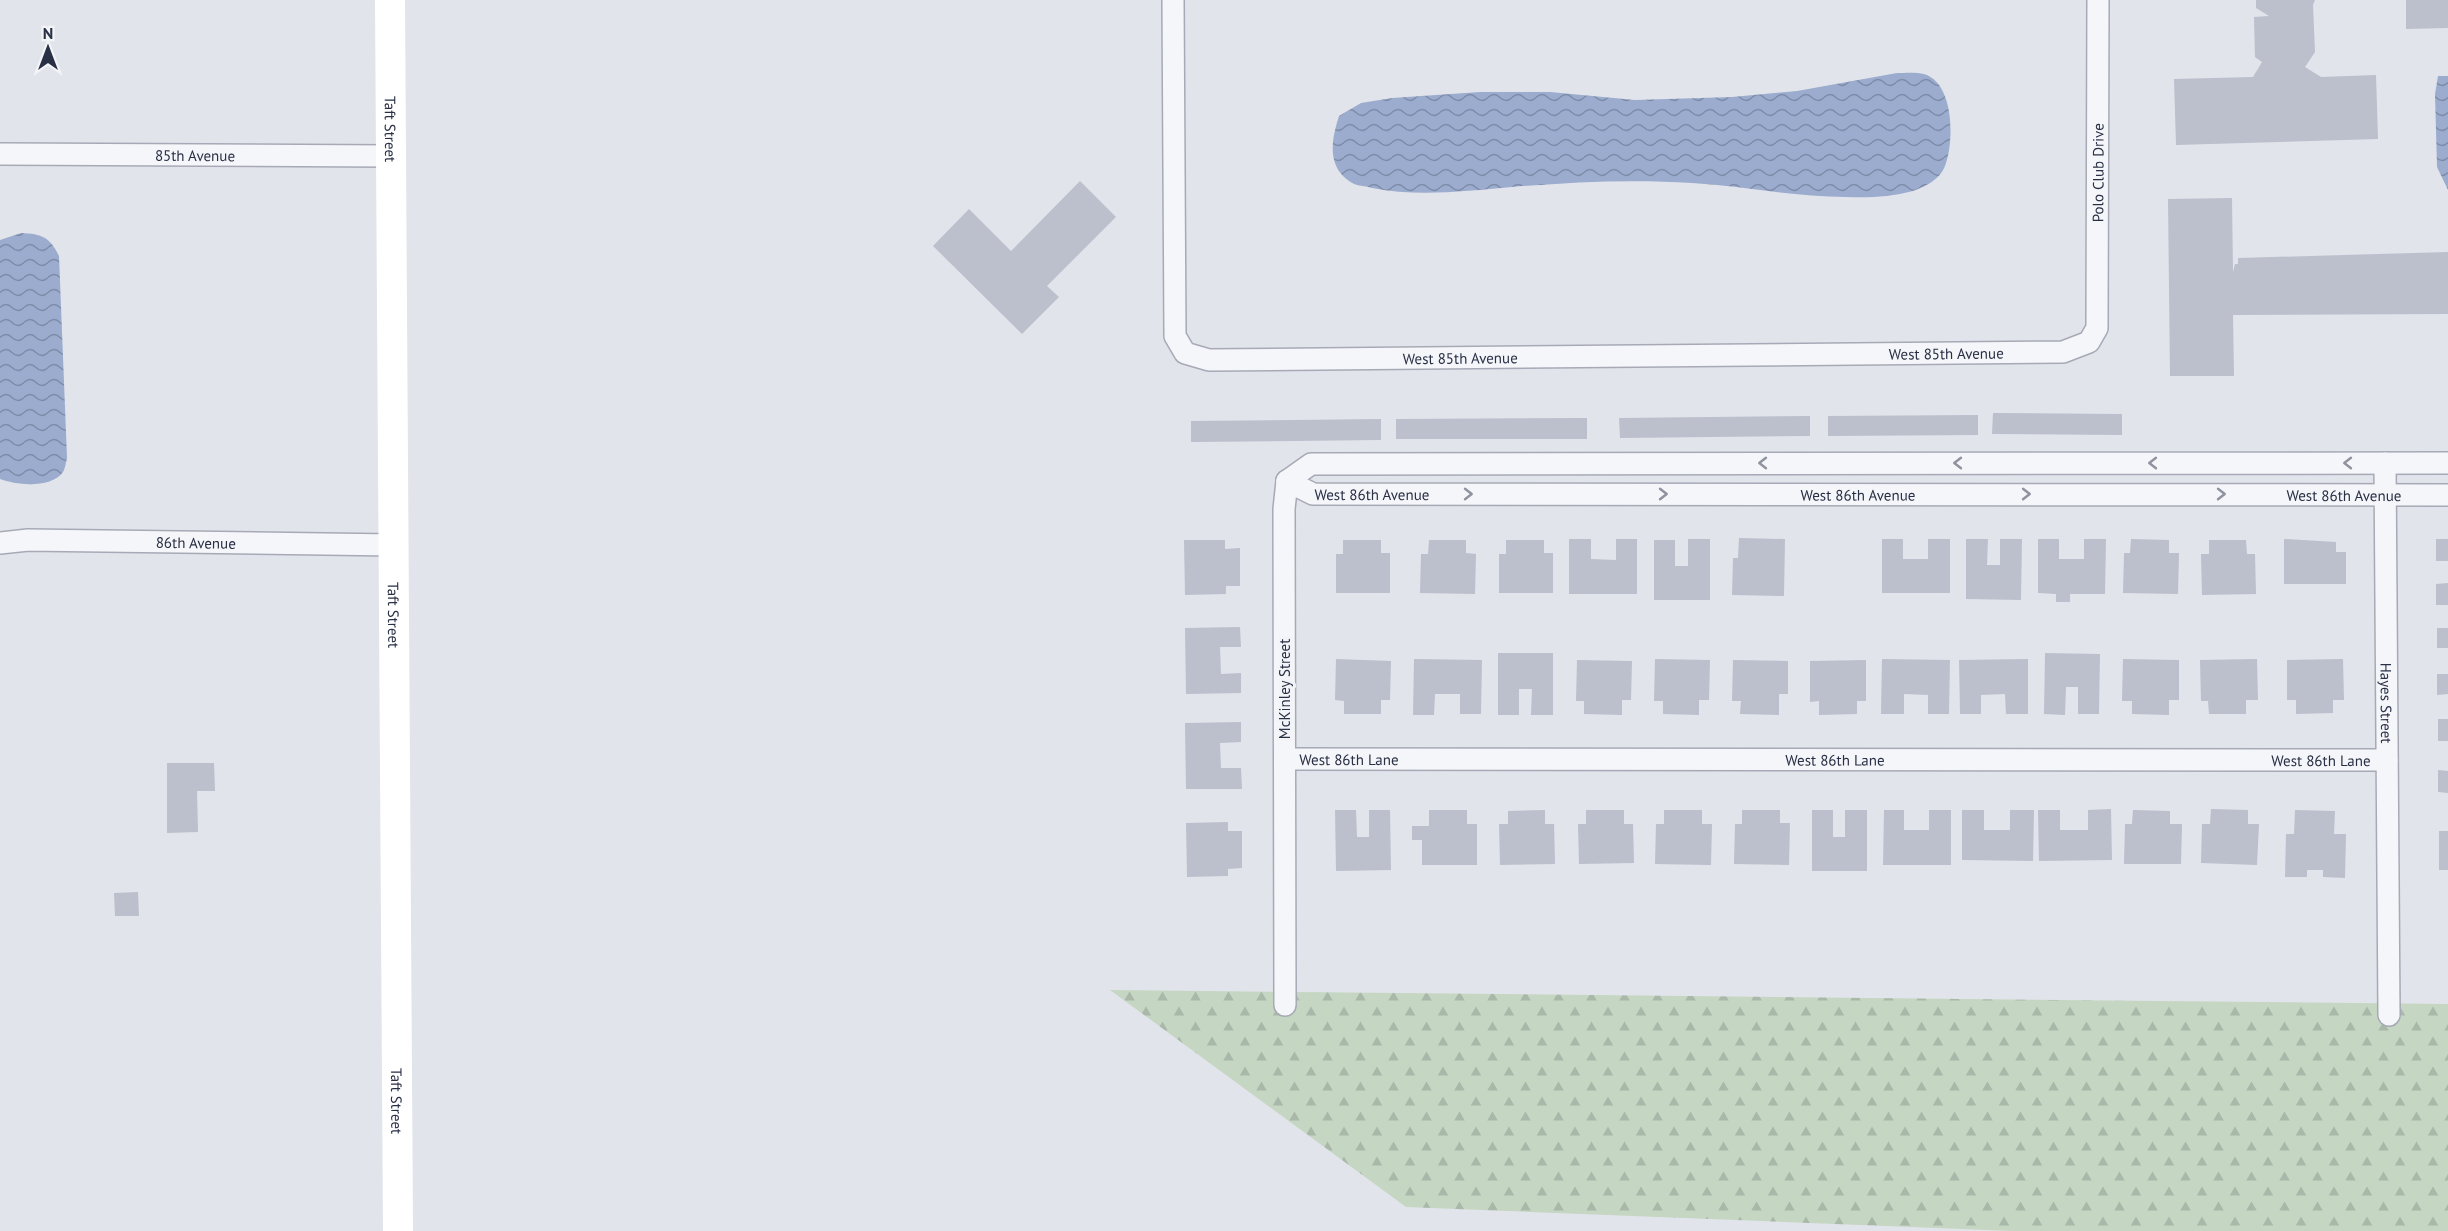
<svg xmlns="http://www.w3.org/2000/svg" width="2448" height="1231" viewBox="0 0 2448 1231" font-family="'PT Sans',sans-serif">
  <defs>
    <pattern id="forest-firs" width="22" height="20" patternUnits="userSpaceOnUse" patternTransform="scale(1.5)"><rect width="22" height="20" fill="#c5d6c2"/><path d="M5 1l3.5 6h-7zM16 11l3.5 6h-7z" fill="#a9b8a8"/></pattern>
    <pattern id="water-waves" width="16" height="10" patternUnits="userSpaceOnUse" patternTransform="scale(1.5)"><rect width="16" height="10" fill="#9bacce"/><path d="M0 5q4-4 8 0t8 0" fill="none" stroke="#7e8ca9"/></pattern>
  </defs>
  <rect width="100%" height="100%" fill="#e2e4eb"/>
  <path fill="url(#forest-firs)" d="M1110 990 2448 1004V1231H2012L1406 1207Z"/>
  <path fill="url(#water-waves)" d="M1897 73C1905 73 1916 72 1924 74 1954 83 1954 139 1946 163 1942 178 1927 186 1913 191 1891 197 1868 198 1846 197 1793 197 1744 186 1692 183 1632 179 1572 182 1512 187 1465 191 1418 197 1372 188 1366 186 1359 186 1354 184 1326 169 1331 141 1339 116L1361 103 1392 98 1480 92H1550L1635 100 1732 97 1797 91Z
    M2438 76H2448V190L2437 167 2435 94Z
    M21 233C42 234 50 237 59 256L67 458C66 462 65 469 63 472 51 489 16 485 0 479V240Z"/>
  <path fill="#bcbfcc" d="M2256 0H2315L2313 5 2315 52 2305 67 2321 77 2376 75 2378 139 2176 145 2174 79 2253 77 2262 62 2255 57 2254 17 2269 16 2256 8Z
    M2406 0H2448V28L2406 29Z
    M1080 181 1116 217 1047 286 1059 297 1022 334 933 246 969 209 1011 251Z
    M2232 198 2233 272 2235 264H2238V258L2448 252V314L2233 315 2234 376H2170L2168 199Z
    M1993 413 2122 414V435L1992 434Z
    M1978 415V435L1828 436V416Z
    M1810 416V436L1620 438 1619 418Z
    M1587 418V439H1396V419Z
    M1381 419V440L1191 442V421Z
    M1739 538 1785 539 1784 596 1732 595 1733 558H1738Z
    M1569 539H1591V559L1616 560V539H1637V594H1569Z
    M1688 539H1710V600H1654V540H1675V566H1688Z
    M1882 539H1903V559H1928V539H1950V593H1882Z
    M1966 539H1988L1987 565H2000V539H2022L2021 600 1966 599Z
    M2038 539H2059V559H2084V539H2106L2105 594H2070V602H2056V594L2038 593Z
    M2131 539 2169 540V553H2179L2178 594 2123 593 2124 553H2130Z
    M2284 539 2336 542V552H2346V584H2284Z
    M2436 539H2448V561H2436Z
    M1184 540H1225V549L1240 548V586H1226V594L1185 595Z
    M1343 540H1381V553H1390V593H1336V554H1343Z
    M1429 540H1466V553L1476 554 1475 594 1420 593 1421 554H1428Z
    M1506 540H1544V553H1553V593H1499V554H1506Z
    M2209 540H2246L2247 554H2255L2256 594 2202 595 2201 554H2209Z
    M2448 583V605H2436V584Z
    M1240 627 1241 647H1220L1221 674 1241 673V693L1186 694 1185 628Z
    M2437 628H2448V648H2437Z
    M1498 653H1553V715H1531L1532 689H1519V715H1498Z
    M2045 653 2100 654 2099 714H2078V687H2066L2065 715 2044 714Z
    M1336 659 1391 661 1390 700H1381V714H1344V701L1335 700Z
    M1414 659 1482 660 1481 714H1460V694H1435L1434 715H1413Z
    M1655 659 1710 660 1709 700H1699V715L1663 714V701H1654Z
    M1882 659 1950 660 1949 714H1928V695L1904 694V714H1881Z
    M2028 659V714H2006L2005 694 1981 695V714H1960L1959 660Z
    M2123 659 2179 660V700H2169V715L2132 714V701H2122Z
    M2257 659 2258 700H2246V714H2209L2208 701H2201L2200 660Z
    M2343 659 2344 700H2333V713L2296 714V700H2287V660Z
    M1577 660 1632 661 1631 700H1622V715L1584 714V701H1576Z
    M1733 660 1788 661V694H1779V715L1740 714 1741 701H1732Z
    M1866 660V701H1857V714L1819 715V701L1810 702V661Z
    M2437 674H2448V694L2437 695Z
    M2438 719H2448V741H2438Z
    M1241 722V742L1220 743 1221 768H1241L1242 789H1186L1185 723Z
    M167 763H214L215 791H197L198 832 167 833Z
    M2438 770 2448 771V793L2438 792Z
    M2111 809 2112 860 2039 861 2038 810H2060V830H2088V810Z
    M2211 809 2248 810V824H2259L2257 865 2201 863 2202 824H2210Z
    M1335 810H1356L1357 837H1369V810H1390L1391 870 1336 871Z
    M1429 810H1467V824H1477V865H1422V840H1412V826H1429Z
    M1545 810V824H1554L1555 864 1500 865 1499 824H1508V811Z
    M1586 810H1624V824H1633L1634 863 1579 864 1578 824H1586Z
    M1664 810H1702V824H1712L1711 865 1655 864 1656 824H1664Z
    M1742 810H1780V823H1790L1789 865 1734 864 1735 824H1742Z
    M1812 810H1833V837H1845V810H1867V871H1812Z
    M1884 810H1904V830H1929V810H1951V865H1883Z
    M1962 810H1984V830H2010V810H2034L2033 861 1962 860Z
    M2133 810 2170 811V824H2182L2181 864H2124L2125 824H2132Z
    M2295 810 2335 811 2334 834H2346L2345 878 2323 877V870H2307V877H2285L2286 834H2294Z
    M1228 822V831H1242V868L1228 869V876L1187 877 1186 823Z
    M2439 831H2448V870H2439Z
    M138 892 139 916H115L114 893Z"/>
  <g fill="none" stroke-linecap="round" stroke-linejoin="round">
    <g stroke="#a7aab6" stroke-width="24">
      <g id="minor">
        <path id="s1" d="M1173 0 1175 336 1185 353 1209 360 2063 352 2089 342 2097 328 2098 0"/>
        <path id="s2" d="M0 154 391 156"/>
        <path id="s3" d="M2385 463 2389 1015"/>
        <path d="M1287 481 1311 464 2448 463"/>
        <path id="s4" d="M1287 481 1313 494 2448 495"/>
        <path id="s5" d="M0 543 28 540 394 545"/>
        <path id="s6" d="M1285 759 2387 760"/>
        <path d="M1285 1005 1284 509 1287 481"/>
      </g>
    </g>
    <use href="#minor" stroke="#f5f6f9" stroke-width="21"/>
    <path stroke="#fff" stroke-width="30" id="s7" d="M390 0 398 1231"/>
  </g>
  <defs><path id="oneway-chevron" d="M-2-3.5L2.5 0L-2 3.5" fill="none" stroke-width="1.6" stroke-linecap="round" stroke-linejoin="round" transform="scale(1.5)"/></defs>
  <g stroke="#8f929f">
    <use href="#oneway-chevron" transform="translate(1763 463) rotate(180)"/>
    <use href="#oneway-chevron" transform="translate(1958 463) rotate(180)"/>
    <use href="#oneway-chevron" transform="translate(2153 463) rotate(180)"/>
    <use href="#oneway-chevron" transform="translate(2348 463) rotate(180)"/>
    <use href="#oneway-chevron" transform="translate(1468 494)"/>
    <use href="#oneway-chevron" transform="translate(1663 494)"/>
    <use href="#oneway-chevron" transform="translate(2026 494)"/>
    <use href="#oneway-chevron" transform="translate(2221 494)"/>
  </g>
  <g text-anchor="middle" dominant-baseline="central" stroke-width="6" stroke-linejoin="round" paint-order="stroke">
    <g font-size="15" fill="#292f45" stroke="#f2f4f8">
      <text stroke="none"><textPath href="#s7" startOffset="129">Taft Street</textPath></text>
      <text stroke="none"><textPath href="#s2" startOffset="195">85th Avenue</textPath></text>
      <text stroke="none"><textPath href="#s1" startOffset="1434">Polo Club Drive</textPath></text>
      <text stroke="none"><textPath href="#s1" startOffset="1118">West 85th Avenue</textPath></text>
      <text stroke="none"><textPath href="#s1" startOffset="632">West 85th Avenue</textPath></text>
      <text stroke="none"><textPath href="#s4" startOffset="88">West 86th Avenue</textPath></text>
      <text stroke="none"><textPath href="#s4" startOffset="574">West 86th Avenue</textPath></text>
      <text stroke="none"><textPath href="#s4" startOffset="1060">West 86th Avenue</textPath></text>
      <text stroke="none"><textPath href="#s5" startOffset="196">86th Avenue</textPath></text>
      <text stroke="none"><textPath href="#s7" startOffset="615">Taft Street</textPath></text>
      <text transform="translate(1284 689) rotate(-90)">McKinley Street</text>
      <text stroke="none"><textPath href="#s3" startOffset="240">Hayes Street</textPath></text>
      <text stroke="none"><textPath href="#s6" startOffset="64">West 86th Lane</textPath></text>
      <text stroke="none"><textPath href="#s6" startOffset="550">West 86th Lane</textPath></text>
      <text stroke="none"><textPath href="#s6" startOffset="1036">West 86th Lane</textPath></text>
      <text stroke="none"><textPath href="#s7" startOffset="1101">Taft Street</textPath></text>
    </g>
  </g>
  <g transform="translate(48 48)" stroke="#f2f4f8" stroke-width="4.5" paint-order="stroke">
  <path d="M0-4.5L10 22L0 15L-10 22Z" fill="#292f45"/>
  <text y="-9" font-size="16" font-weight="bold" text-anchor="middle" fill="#292f45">N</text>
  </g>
</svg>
